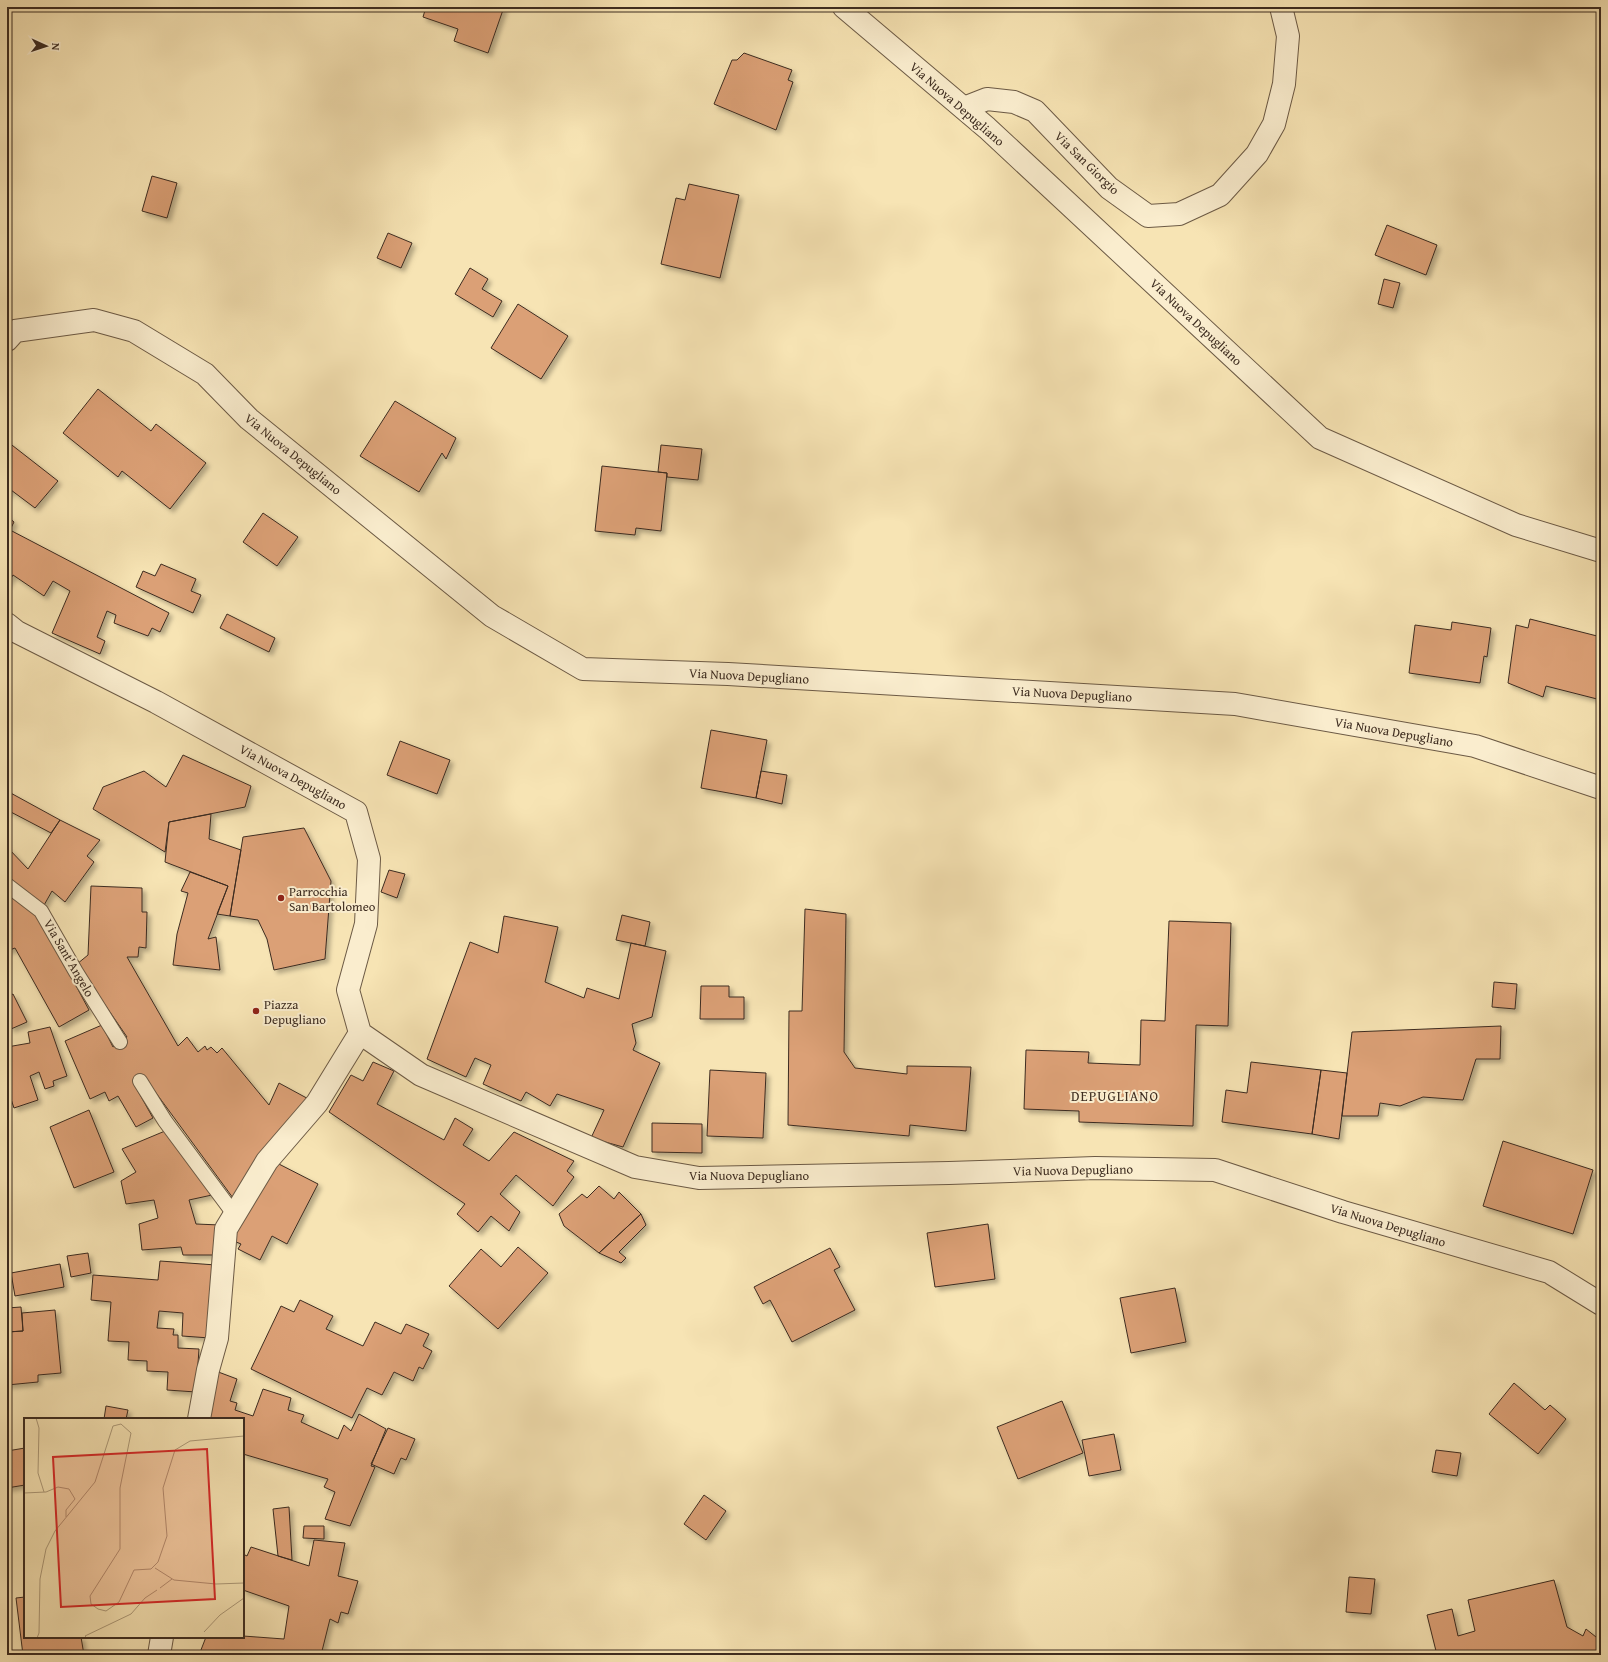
<svg xmlns="http://www.w3.org/2000/svg" width="1608" height="1662" viewBox="0 0 1608 1662" font-family="'Gentium Book Plus',serif">
  <defs>
    <filter id="shadow"><feDropShadow dx="3.5" dy="3.5" stdDeviation="2" flood-color="#0004"/></filter>
  </defs>
  <rect width="100%" height="100%" fill="#f7e4b4"/>
  <filter id="stains"><feTurbulence type="fractalNoise" baseFrequency=".005" numOctaves="4"/><feColorMatrix values="0 0 0 0 .2 0 0 0 0 .09 0 0 0 0 .02 0 0 0 .5 -.17"/></filter>
  <radialGradient id="worn" r=".72"><stop offset=".6" stop-color="#630" stop-opacity="0"/><stop offset="1" stop-color="#630" stop-opacity=".3"/></radialGradient>
  <path fill="#dba076" stroke="#3d2c20" filter="url(#shadow)" d="M426 7H504L488 53 454 41 458 29 423 17Z
    M744 53 792 70 788 80 793 82 776 130 714 104 732 60H737Z
    M152 176 177 183 167 218 142 211Z
    M689 184 739 195 720 278 661 264 676 198 685 200Z
    M1387 225 1437 245 1426 275 1375 255Z
    M388 233 412 243 401 268 377 258Z
    M470 268 488 279 482 289 502 301 493 317 455 294Z
    M1384 279 1400 283 1393 308 1378 304Z
    M518 304 568 336 541 379 491 348Z
    M98 389 151 431 156 424 206 463 170 509 122 471 118 477 63 433Z
    M395 401 456 438 446 459 442 453 419 492 360 456Z
    M8 442 58 481 35 508 11 490 7 497Z
    M661 445 702 449 698 480 667 477V473L658 472Z
    M602 466 667 473 661 531 636 528 635 535 595 531Z
    M263 513 298 537 277 566 243 542Z
    M7 516 14 522 10 530 169 613 160 632 152 628 148 636 114 623 116 615 107 611 97 637 105 641 100 654 52 633 70 591 53 581 44 596 13 575 7 585Z
    M161 564 196 579 191 591 201 595 193 613 136 587 143 571 155 576Z
    M227 614 275 638 269 652 220 628Z
    M1530 619 1601 637V700L1546 686 1543 697 1508 683 1516 625 1528 628Z
    M1452 622 1491 628 1487 657 1484 656 1480 683 1409 673 1415 625 1451 630Z
    M711 730 767 740 756 798 701 788Z
    M400 741 450 760 437 794 387 775Z
    M183 755 251 786 245 807 169 822 165 852 93 809 103 787 144 771 166 787Z
    M761 771 787 775 782 804 756 798Z
    M7 791 60 820 51 833 7 810Z
    M211 814 209 839 241 850 230 916 217 914 228 886 165 862 169 822Z
    M60 820 100 840 87 856 94 862 65 902 52 891 43 907 7 877V849L8 848 28 869Z
    M304 828 331 881 325 959 274 970 267 939 258 920 230 916 243 837Z
    M389 870 405 874 397 898 381 892Z
    M190 872 228 886 208 939 216 937 220 970 173 965 177 934 188 893 181 891Z
    M91 886 142 888V912H147L146 948 139 947 138 957H127L178 1046 187 1037 198 1052 205 1046 207 1050 211 1047 217 1053 222 1048 269 1105 279 1083 314 1102 233 1198 145 1078 134 1084 153 1118 136 1127 118 1096 109 1101 105 1092 90 1099 65 1041 102 1025 113 1047 127 1037 77 964 88 955Z
    M7 890 36 911 89 1010 59 1027 15 948 7 951Z
    M805 909 846 914 844 1052 855 1068 907 1074V1066L971 1067 966 1131 910 1125 909 1136 788 1125 789 1011H802Z
    M622 915 650 922 645 946 616 940Z
    M504 916 558 927 545 982 584 998 587 988 619 999 631 943 666 951 652 1017 632 1024 636 1043 633 1050 660 1063 623 1147 591 1138 604 1110 557 1094 550 1106 526 1092 521 1101 483 1084 491 1065 475 1058 466 1077 427 1059 470 942 498 953Z
    M1169 921 1231 923 1228 1026 1196 1025 1193 1126 1079 1122V1111L1024 1109 1026 1050 1089 1052 1088 1063 1140 1065 1141 1020 1165 1021Z
    M1494 982 1517 984 1515 1009 1492 1007Z
    M701 986H729V997H744V1019H700Z
    M13 994 27 1022 11 1029 7 1020V997Z
    M1501 1026 1500 1059H1476L1463 1100 1423 1097 1400 1106 1380 1103 1378 1116H1342L1352 1032Z
    M50 1027 67 1076 53 1081 54 1086 45 1089 39 1072 30 1076 38 1100 14 1108 9 1093 7 1094V1047L30 1043 28 1032Z
    M373 1062 394 1071 377 1104 444 1140 455 1118 473 1129 463 1145 489 1161 514 1132 574 1161 567 1171 574 1177 553 1206 516 1175 500 1194 520 1212 509 1231 491 1216 478 1232 457 1214 465 1204 329 1112 351 1075 363 1081Z
    M1251 1062 1321 1070 1312 1134 1222 1122 1226 1090 1247 1093Z
    M710 1070 766 1073 763 1138 707 1136Z
    M1321 1070 1347 1073 1339 1139 1312 1134Z
    M89 1110 114 1172 74 1188 50 1127Z
    M652 1123 702 1124V1153L652 1152Z
    M165 1131 212 1195 189 1200 196 1224 220 1225V1255H183L181 1247 142 1250 139 1224 158 1218 154 1200 126 1204 121 1181 136 1172 122 1149Z
    M1503 1141 1593 1170 1573 1234 1483 1206Z
    M273 1161 318 1184 287 1244 272 1236 260 1260 238 1249 241 1244 229 1239Z
    M599 1186 614 1199 619 1192 641 1214 599 1253 564 1226 559 1214 582 1194 587 1198Z
    M641 1214 646 1225 619 1252 626 1258 621 1263 599 1253Z
    M988 1224 995 1279 935 1287 927 1233Z
    M518 1247 548 1273 498 1329 449 1286 481 1249 501 1267Z
    M830 1248 840 1267 834 1270 855 1310 792 1342 770 1300 763 1304 754 1287Z
    M88 1253 91 1273 71 1277 67 1256Z
    M160 1261 216 1265 210 1338 182 1336 183 1313 159 1311 157 1328 174 1329 173 1335H178V1348L199 1349 196 1392 167 1390 168 1372 147 1371V1361L128 1360 129 1342 108 1341 111 1302 91 1300 93 1275 158 1280Z
    M60 1264 64 1287 15 1296 11 1273Z
    M1175 1288 1186 1342 1131 1353 1120 1298Z
    M300 1300 333 1316 326 1329 363 1346 375 1322 401 1334 406 1324 429 1334 423 1346 432 1351 423 1369 419 1367 413 1381 394 1372 382 1395 367 1388 352 1418 251 1369 281 1306 294 1312Z
    M21 1307 23 1331 7 1332V1308Z
    M55 1310 61 1373 38 1375V1382L7 1385V1332L23 1331 22 1313Z
    M213 1370 237 1379 230 1401 237 1403 235 1410 253 1416 263 1389 291 1398 288 1410 304 1415 301 1422 338 1439 344 1425 351 1431 359 1414 386 1429 371 1466 375 1467 350 1526 325 1519 335 1492 324 1487 328 1479 243 1454V1419H205Z
    M1514 1383 1545 1410 1550 1405 1566 1419 1538 1454 1489 1414Z
    M1062 1401 1083 1453 1018 1479 997 1427Z
    M106 1406 128 1410 126 1419H104Z
    M388 1428 415 1439 406 1460 401 1458 394 1474 371 1464Z
    M1114 1434 1121 1470 1089 1476 1082 1440Z
    M25 1448V1485L7 1488V1451Z
    M1436 1450 1461 1453 1457 1476 1432 1472Z
    M704 1495 726 1511 706 1540 684 1524Z
    M289 1507 292 1560 278 1556 273 1509Z
    M304 1526H324V1539L303 1538Z
    M314 1540 345 1543 338 1576 358 1581 348 1614 341 1612 338 1623 330 1619 321 1655H199L206 1637H243V1636L284 1639 289 1606 243 1590V1554L247 1556 251 1547 309 1566Z
    M1349 1577 1375 1579 1371 1614 1346 1612Z
    M1554 1580 1567 1627 1583 1636 1586 1629 1601 1641V1655H1437L1427 1615 1452 1609 1458 1636 1475 1631 1468 1600Z
    M25 1597V1637H81L84 1655H23L16 1598Z"/>
  <g fill="none" stroke-linecap="round" stroke-linejoin="round">
    <g stroke="#6c5a45" stroke-width="16">
      <path id="service" d="M7 885 41 911 76 972 120 1042
        M140 1081 165 1121 234 1214"/>
    </g>
    <g stroke="#6c5a45" stroke-width="24">
      <path id="minor" d="M964 108 987 99 1014 102 1035 111 1109 188 1148 216 1179 214 1220 195 1257 154 1274 124 1284 84 1288 36 1281 7
        M199 1419 208 1370 217 1338 226 1229 267 1161 317 1103 360 1033
        M159 1655 162 1637"/>
    </g>
    <g stroke="#6c5a45" stroke-width="24">
      <path id="tertiary" d="M844 7 987 128 1320 438 1516 525 1601 551
        M7 340 15 331 94 320 134 331 205 374 249 419 492 616 583 669 728 674 1235 704 1475 746 1601 788
        M7 624 17 632 156 702 356 812 369 859 366 924 348 990 360 1033 421 1075 635 1167 699 1178 949 1173 1095 1168 1215 1170 1343 1212 1549 1272 1601 1304"/>
    </g>
    <use href="#service" stroke="#faedce" stroke-width="14"/>
    <use href="#minor" stroke="#faedce" stroke-width="22"/>
    <use href="#tertiary" stroke="#faedce" stroke-width="22"/>
  </g>
  <g fill="#8f2418" stroke="#faedce" stroke-width="1.5">
    <circle cx="281" cy="898" r="4"/>
    <circle cx="256" cy="1011" r="4"/>
  </g>
  <g text-anchor="middle" dominant-baseline="central" stroke-width="4" stroke-linejoin="round" paint-order="stroke">
    <g font-size="13" fill="#3d2c20" stroke="#faedce">
      <text transform="translate(957 104) rotate(41)">Via Nuova Depugliano</text>
      <text transform="translate(1087 163) rotate(44)">Via San Giorgio</text>
      <text transform="translate(1196 322) rotate(43)">Via Nuova Depugliano</text>
      <text transform="translate(293 454) rotate(39)">Via Nuova Depugliano</text>
      <text transform="translate(749 676) rotate(3)">Via Nuova Depugliano</text>
      <text transform="translate(1072 694) rotate(3)">Via Nuova Depugliano</text>
      <text transform="translate(1394 732) rotate(10)">Via Nuova Depugliano</text>
      <text transform="translate(293 777) rotate(29)">Via Nuova Depugliano</text>
      <text transform="translate(69 958) rotate(60)">Via Sant'Angelo</text>
      <text transform="translate(1073 1170) rotate(-1)">Via Nuova Depugliano</text>
      <text x="749" y="1175">Via Nuova Depugliano</text>
      <text transform="translate(1388 1225) rotate(17)">Via Nuova Depugliano</text>
    </g>
    <g font-size="13" fill="#3d2c20" stroke="#faedce" text-anchor="start">
      <text x="289" y="891">Parrocchia<tspan x="289" dy="15">San Bartolomeo</tspan></text>
      <text x="264" y="1004">Piazza<tspan x="264" dy="15">Depugliano</tspan></text>
    </g>
    <g font-size="14" letter-spacing="1" fill="#3d2c20" stroke="#faedce">
      <text x="1115" y="1096">DEPUGLIANO</text>
    </g>
  </g>
  <g transform="translate(24 1418)">
    <rect width="220" height="220" fill="#f7e4b4"/>
    <path fill="none" stroke="#ad9a79" stroke-width="1" d="M12 0 15 10 14 55 20 74M0 75 22 74 34 69 45 71 51 81 42 92V99M131 150 150 162 192 166 220 165M136 170 148 161M180 214 196 197 220 180M13 220 15 215 16 161 22 131 31 113 71 64 89 8 97 6 107 15 96 70V131L66 178 67 186 74 191 82 193 95 184 110 152 127 151 134 144 143 118 139 70 151 32 166 23 220 18M63 220 61 218 107 196 121 180 133 172"/>
    <path fill="#d62828" fill-opacity="0.15" stroke="#d62828" stroke-width="2" d="M183 31 191 181 37 189 29 39Z"/>
    <rect width="220" height="220" fill="none" stroke="#3d2c20" stroke-width="2"/>
  </g>
  <rect width="1608" height="1662" fill="none" stroke="#f7e4b4" stroke-width="24"/>
  <rect x="8" y="8" width="1592" height="1646" fill="none" stroke="#3d2c20" stroke-width="2"/>
  <rect x="12" y="12" width="1584" height="1638" fill="none" stroke="#3d2c20"/>
  <g transform="translate(46 46) rotate(93)" stroke="#faedce" stroke-width="3" paint-order="stroke">
  <path d="M0-3L7 15L0 10L-7 15Z" fill="#3d2c20"/>
  <text y="-6" font-size="11" font-weight="bold" text-anchor="middle" fill="#3d2c20">N</text>
  </g>
  <rect width="100%" height="100%" filter="url(#stains)"/>
  <rect width="100%" height="100%" fill="url(#worn)"/>
</svg>
